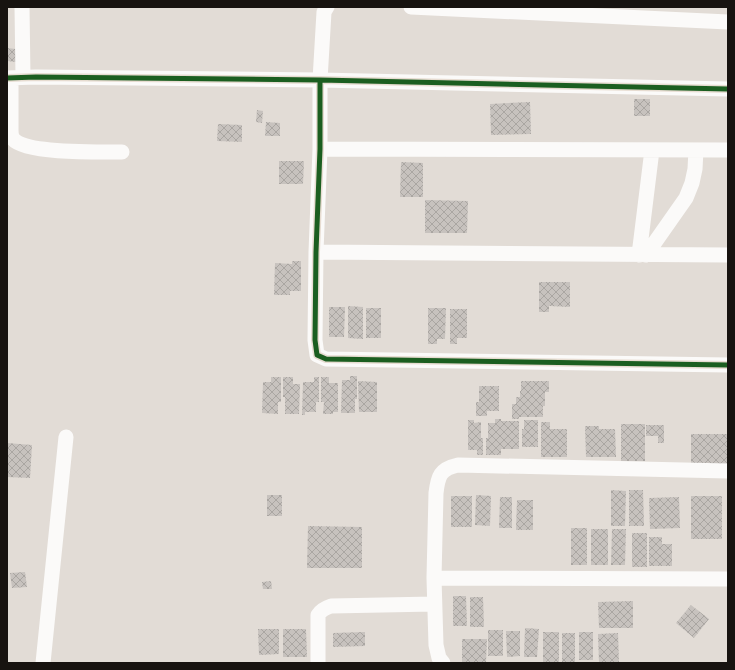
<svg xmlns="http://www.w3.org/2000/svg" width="735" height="670" viewBox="0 0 735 670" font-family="'Alegreya Sans',sans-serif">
  <defs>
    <pattern id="building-cross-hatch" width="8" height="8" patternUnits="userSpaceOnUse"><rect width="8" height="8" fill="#c7c2be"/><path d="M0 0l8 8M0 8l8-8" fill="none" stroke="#aaa6a2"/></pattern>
  </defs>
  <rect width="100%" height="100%" fill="#e2dcd6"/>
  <path fill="url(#building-cross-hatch)" d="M7 48 16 49V62L7 61Z
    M634 99H650V116H634Z
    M530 102 531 134 491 135 490 104Z
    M257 110 263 111 262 123 256 122Z
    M266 122 280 123V136H265Z
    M218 124 242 125V142L217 141Z
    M279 161H304L303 184H279Z
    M401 162 423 163V197H400Z
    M425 200 468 201 467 233H425Z
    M292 261H301V291H290V295H274L275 263 292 264Z
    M539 282H570V307L549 306V312H539Z
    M348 306 363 307V339L348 338Z
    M329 307H345L344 337H329Z
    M366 308H381V338H366Z
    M428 308H446L445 339H437V344H428Z
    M450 309H467V338H457V344H450Z
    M350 376H357V399H355V413H341L342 380H350Z
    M271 377H281V402H278V414L262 413 263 382H271Z
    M283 377H293V384H300L299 414H285V397H283Z
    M314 377H319V402H316V412H305V415H302L303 382H314Z
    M321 377H329V383H338V412H333V414H323L324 402H321Z
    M358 381 377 382V412H359Z
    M521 381H549V392H545V406H543V417H519V419H512V404H516V397H520V391H521Z
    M479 386H499V411H487V416H476V402H479Z
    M495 419H501V421H519V449H501V455H486V438H488V423H495Z
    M468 420H474V423L481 422V438H483V455H477V450H468Z
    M524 420H538V447H522V429H524Z
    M541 422H550V429H567V457H541Z
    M621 424H645V461H621Z
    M646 425H664V443H658V436H646Z
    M585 426H599V429H615L616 457H586Z
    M691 434H728V467L691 468Z
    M7 443 32 445 30 478 7 477Z
    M611 490 626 491 625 526H611Z
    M629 490H643L644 526H629Z
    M267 495H282V516H267Z
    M476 495 491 496 490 526 475 525Z
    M451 496H472V527H451Z
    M691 496H722V539H691Z
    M500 497H512V528H499Z
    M679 497 680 528 650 529 649 498Z
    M517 500H533V530H516Z
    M308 526 362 527V568H307Z
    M571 528H587V565H571Z
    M591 529H608V565H591Z
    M612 529H626L625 565H611Z
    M632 533H647V567H632Z
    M649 537H662V544H672V566H649Z
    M25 572 27 587 12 588 10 573Z
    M271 581 272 589H263L262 582Z
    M453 596H466L467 626H453Z
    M470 597H483L484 627H470Z
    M633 601V628H599L598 602Z
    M691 605 709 619 694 638 676 623Z
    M525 628 539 629 537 657H524Z
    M258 629H279V654L259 655Z
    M283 629H306L307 657H283Z
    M488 630H503V656H488Z
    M506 631H520V656L507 657Z
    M365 632V646L333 647V633Z
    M543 632H559V662L543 663Z
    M579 632H593V660H579Z
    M562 633H575V662H562Z
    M618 633 619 663H599L598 634Z
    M462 639H487L486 663H462Z"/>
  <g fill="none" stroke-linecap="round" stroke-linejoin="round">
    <path stroke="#fbfaf9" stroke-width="15" d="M22 7 23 77
      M327 7 324 12 320 80V149L316 252 315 340 317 355 326 359 728 365
      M411 7 728 22
      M7 78 36 77 320 80 728 89
      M11 78V130C11 133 11 136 13 139 26 154 100 152 122 152
      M320 149 728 150
      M316 252 728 255
      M639 255 652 150
      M646 255 686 198 692 183 695 169 696 150
      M434 578 728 579
      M43 663 66 437
      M318 663V615C321 610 325 608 331 606L434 604
      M443 663 439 658 436 645 434 578 436 493C438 476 440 469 458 465L728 471"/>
    <g stroke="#e7dcd1" stroke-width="8">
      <path id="cycleway" d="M7 78 36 77 320 80 728 89
        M320 80V149L316 252 315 340 317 355 326 359 728 365"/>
    </g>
    <use href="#cycleway" stroke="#1b5e20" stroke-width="5"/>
  </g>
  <rect width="735" height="670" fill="none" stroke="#171310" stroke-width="16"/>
</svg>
